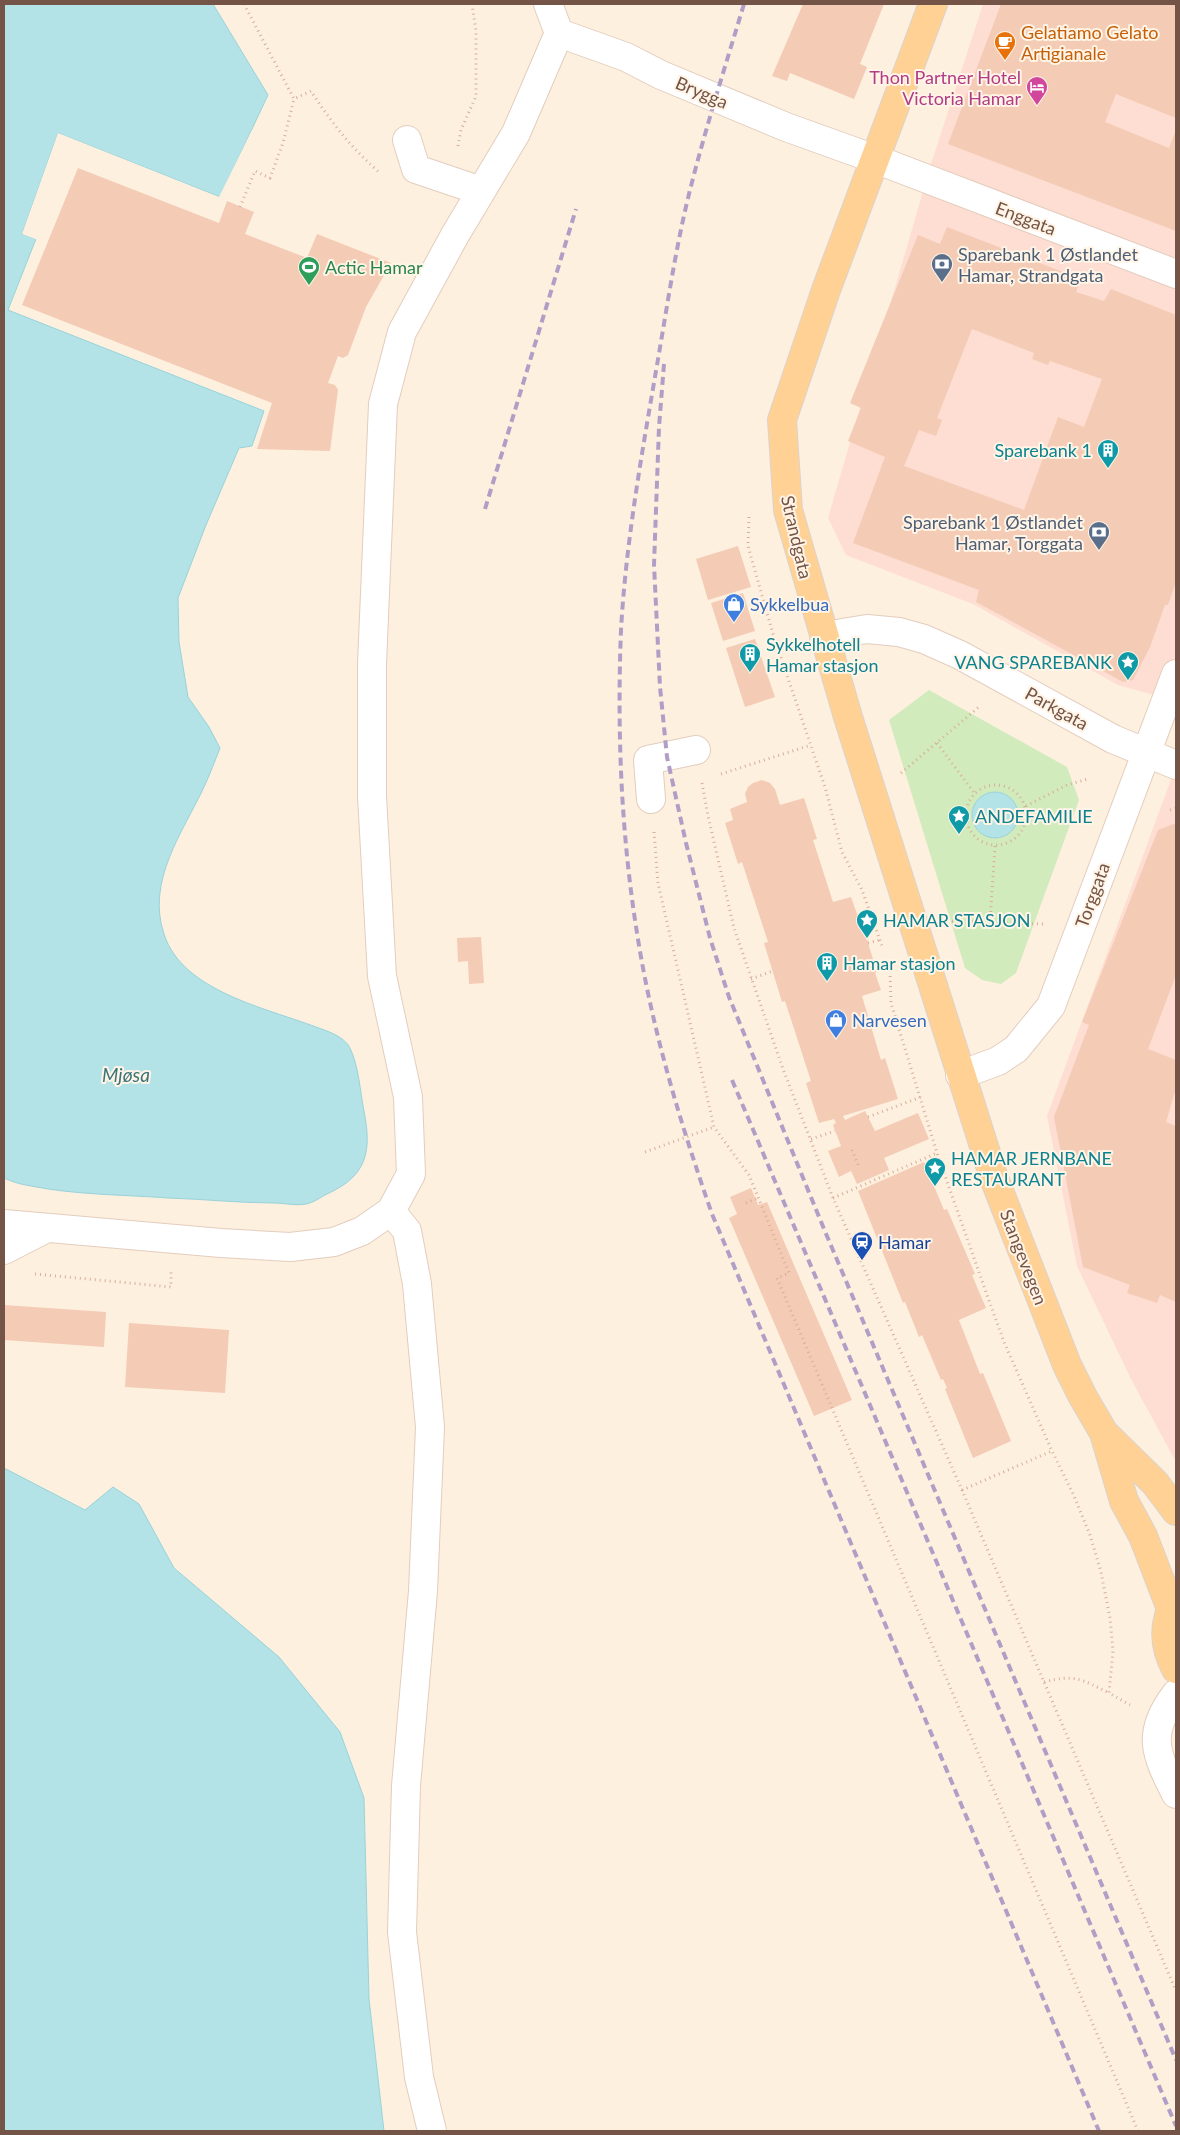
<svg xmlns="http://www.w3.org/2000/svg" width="1180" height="2135" viewBox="0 0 1180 2135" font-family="Lato,sans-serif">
  <rect width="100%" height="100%" fill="#fdf0df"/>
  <path fill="#feddd2" d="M983 4H1176V701L1118 685 973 604 846 555 828 518 931 164Z
    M1176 766V1462L1131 1379 1077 1266 1047 1116Z"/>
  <path fill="#d2ebbd" d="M929 690 1067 767 1079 800 1016 973 1001 984 982 980 965 968 889 720Z"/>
  <path fill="#b3e2e7" stroke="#99d3d9" d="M4 4H213L268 95 220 197 58 133 22 234 36 239 8 310 264 411 252 446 239 448 206 525 178 598 179 642 188 697 209 727 220 748C215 761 210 774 204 787 183 832 146 881 164 934 182 991 266 1008 316 1027 327 1031 344 1036 350 1048 359 1067 360 1091 364 1111 372 1152 367 1176 327 1194 321 1197 313 1203 306 1204 296 1206 284 1203 274 1203 239 1203 203 1199 168 1198 128 1195 88 1195 48 1189 33 1186 18 1185 4 1178Z
    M972 815a23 23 0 1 1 46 0a23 23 0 1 1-46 0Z
    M4 1468 85 1510 113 1487 139 1504 174 1568 279 1657 340 1732 364 1798 369 1999 384 2131H4Z"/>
  <path fill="#fdf0df" d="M252 130 254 131 220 200 59 136 25 232 37 237 38 240 22 234 58 133 219 197Z"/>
  <path fill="#f4cbb5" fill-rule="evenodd" d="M803 4H884L860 64 867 67 854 99 790 73 787 81 772 76Z
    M1001 4H1176V118L1116 94 1105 122 1169 148 1176 130V231L948 144Z
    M78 168 219 223 227 201 254 212 245 234 307 258 317 234 391 263 366 307 348 355 343 358 338 356 328 383 335 385 338 390 330 451 257 449 272 403 22 305Z
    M947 227 1081 279 1076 292 1104 301 1111 289 1176 315V582L1168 605H1165L1150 647 1133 680 1123 682 976 602 979 590 853 543 885 457 848 441 861 408 850 403 918 235 940 244ZM972 329 1034 353 1032 359 1048 365 1050 361 1102 379 1084 427 1058 417 1024 510 904 466 919 430 936 436 942 420 937 418Z
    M738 546 751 587 708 600 696 559Z
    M743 593 755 631 723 641 711 603Z
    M755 639 775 697 745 707 726 648Z
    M762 780 770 783 775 789 780 805 804 798 817 839 813 840 833 902 851 897 857 914H859L877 972 875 973 881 990 862 996 881 1060 885 1058 898 1099 843 1116 845 1120 865 1111 875 1131 918 1113 929 1139 884 1158 889 1170 857 1184 851 1171 839 1177 828 1151 841 1146 833 1125 836 1123 834 1119 819 1123 806 1083 811 1081 785 1001 782 1002 764 943 768 942 742 862 738 864 725 823 733 820 730 809 747 802 745 794 748 787 753 783Z
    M1176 823V975L1148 1049 1176 1060V1088L1166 1122 1176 1126V1302L1160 1295 1157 1303 1127 1293 1130 1285 1083 1267 1054 1117 1089 1025 1082 1022 1158 830Z
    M481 937 484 983 469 984 468 961 458 962 457 938Z
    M924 1162 944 1210 947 1209 975 1274 972 1275 986 1308 959 1320 980 1374 983 1373 1011 1441 973 1458 945 1389 947 1388 943 1379 941 1380 922 1335 919 1337 905 1302 903 1303 858 1191Z
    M751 1188 758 1205 767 1202 852 1400 814 1416 729 1218 737 1214 730 1197Z
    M4 1305 106 1312 104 1347 4 1340Z
    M129 1323 229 1330 225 1393 125 1387Z"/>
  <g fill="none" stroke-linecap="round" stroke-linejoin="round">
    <g stroke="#e3cdbe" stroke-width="30">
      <path id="minor" d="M548 4 559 33 626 57 661 75 786 127 875 159 1176 274
        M407 140 416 169 481 191
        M824 636 867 629 899 632 924 639 960 655 1113 739 1176 765
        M651 799 648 760 696 750
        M960 1075 998 1061 1016 1049 1051 1006 1176 674
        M391 1211 407 1231 417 1284 430 1427 423 1591 406 1786 402 1932 419 2077 432 2131
        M4 1224 221 1243 290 1247 334 1242 362 1231 391 1211 411 1174 408 1097 382 976 372 796V664L383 404 402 332 455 235 516 133 559 33
        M4 1250 45 1229
        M1176 1694C1146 1733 1155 1753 1176 1794"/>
    </g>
    <g stroke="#dbd3cf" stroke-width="30">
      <path id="major" d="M933 4 826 290 782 420 788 510 848 717 994 1178 1067 1365 1083 1397 1104 1433 1124 1501 1143 1536 1171 1609
        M1106 1435 1155 1483 1176 1511
        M1176 1600C1162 1623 1164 1647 1176 1669"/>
    </g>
    <path stroke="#d8ae99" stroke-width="3" stroke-dasharray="1 4" stroke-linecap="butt" d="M244 4 294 99 311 91C331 122 352 149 380 173
      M458 146 461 130 476 96V31L472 4
      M240 207 255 171 270 178 283 143 294 99
      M749 517 748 546 773 634 825 787 842 852 862 890 882 946
      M937 743 975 794
      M901 773 980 706
      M721 774 811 745
      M702 783 708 816 734 928 783 1069 833 1198 962 1490 1176 1991
      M966 815a30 30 0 1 1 60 0a30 30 0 1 1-60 0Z
      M1026 806 1067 785 1088 779
      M1170 810 1176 808
      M654 832 658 883 714 1127 749 1175 789 1273 777 1278 1138 2131
      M947 921 1044 924
      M990 922 995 846
      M868 943 880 940
      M890 971 891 1003 937 1153 987 1295 1004 1342 1052 1451 1074 1496 1090 1535 1101 1572 1110 1618 1113 1651 1109 1693 1130 1705
      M751 979 773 971
      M868 1117 921 1097
      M811 1139 835 1131
      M852 1150 859 1167
      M645 1152 714 1127
      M833 1198 937 1153
      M746 1203 758 1198
      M35 1274 171 1287V1272
      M962 1490 1052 1451
      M1044 1682C1075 1674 1081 1679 1109 1693"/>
    <use href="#minor" stroke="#fff" stroke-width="28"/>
    <use href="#major" stroke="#ffd194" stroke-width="28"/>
    <path stroke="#b19ec6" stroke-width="4" stroke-dasharray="8 5" stroke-linecap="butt" d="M744 4C725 67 705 130 689 194 675 251 667 308 657 365 642 453 626 541 621 630 617 731 621 833 637 933 652 1030 680 1122 712 1214L1099 2131
      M664 364 659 427 654 565 660 687 667 757 686 843 710 938 729 997 824 1229 1176 2060
      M485 509 576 209
      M732 1080 1176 2126"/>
  </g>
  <defs>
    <g id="cafe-pin" transform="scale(1.125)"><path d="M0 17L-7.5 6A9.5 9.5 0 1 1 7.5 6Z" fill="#e8710a" stroke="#fff4e6"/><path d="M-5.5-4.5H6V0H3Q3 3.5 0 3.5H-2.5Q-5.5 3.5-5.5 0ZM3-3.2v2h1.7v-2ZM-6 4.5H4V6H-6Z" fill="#fff"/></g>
    <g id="hotel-pin" transform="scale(1.125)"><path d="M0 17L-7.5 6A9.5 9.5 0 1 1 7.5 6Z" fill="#d1479c" stroke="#fff4e6"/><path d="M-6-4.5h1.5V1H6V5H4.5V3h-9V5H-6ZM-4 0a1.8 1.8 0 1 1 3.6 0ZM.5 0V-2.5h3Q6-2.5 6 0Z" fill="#fff"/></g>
    <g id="bank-pin" transform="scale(1.125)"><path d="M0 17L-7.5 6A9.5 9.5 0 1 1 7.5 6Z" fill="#5c6f8a" stroke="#fff4e6"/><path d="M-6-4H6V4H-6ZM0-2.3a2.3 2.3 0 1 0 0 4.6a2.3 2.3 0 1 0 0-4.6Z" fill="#fff"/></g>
    <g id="stadium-pin" transform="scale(1.125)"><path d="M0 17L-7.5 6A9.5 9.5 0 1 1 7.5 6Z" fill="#2e9e5b" stroke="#fff4e6"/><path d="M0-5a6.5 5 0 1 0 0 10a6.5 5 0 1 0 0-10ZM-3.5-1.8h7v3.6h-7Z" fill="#fff"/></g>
    <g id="building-pin" transform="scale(1.125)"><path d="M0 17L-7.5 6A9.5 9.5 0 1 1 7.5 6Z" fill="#0f9aa8" stroke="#fff4e6"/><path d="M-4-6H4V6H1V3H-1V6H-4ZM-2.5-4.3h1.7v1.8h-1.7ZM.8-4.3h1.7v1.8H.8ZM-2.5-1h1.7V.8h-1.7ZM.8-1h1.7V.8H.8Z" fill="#fff"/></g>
    <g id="shop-pin" transform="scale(1.125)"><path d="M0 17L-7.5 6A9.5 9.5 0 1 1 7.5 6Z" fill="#3f7fe0" stroke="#fff4e6"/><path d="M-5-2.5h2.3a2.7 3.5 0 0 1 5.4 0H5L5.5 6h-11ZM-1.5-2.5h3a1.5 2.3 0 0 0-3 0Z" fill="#fff"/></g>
    <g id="sight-pin" transform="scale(1.125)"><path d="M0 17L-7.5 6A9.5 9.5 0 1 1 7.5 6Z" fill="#0f9aa8" stroke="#fff4e6"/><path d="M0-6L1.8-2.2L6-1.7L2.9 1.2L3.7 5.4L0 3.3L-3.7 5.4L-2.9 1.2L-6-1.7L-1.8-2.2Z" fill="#fff"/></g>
    <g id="station-pin" transform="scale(1.125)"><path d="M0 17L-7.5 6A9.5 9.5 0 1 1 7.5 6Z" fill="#1a4fb4" stroke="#fff4e6"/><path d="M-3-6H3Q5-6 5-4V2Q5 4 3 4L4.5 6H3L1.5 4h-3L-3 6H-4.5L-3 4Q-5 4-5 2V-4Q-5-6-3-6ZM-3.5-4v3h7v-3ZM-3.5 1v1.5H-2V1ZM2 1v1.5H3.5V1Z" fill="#fff"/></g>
  </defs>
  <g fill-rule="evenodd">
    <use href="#cafe-pin" x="1005" y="42"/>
    <use href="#hotel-pin" x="1037" y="87"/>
    <use href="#bank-pin" x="942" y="264"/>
    <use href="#stadium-pin" x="309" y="267"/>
    <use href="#building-pin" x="1108" y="450"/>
    <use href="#bank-pin" x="1099" y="532"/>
    <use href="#shop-pin" x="734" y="604"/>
    <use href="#building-pin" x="750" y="654"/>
    <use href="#sight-pin" x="1128" y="662"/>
    <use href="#sight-pin" x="959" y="816"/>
    <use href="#sight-pin" x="867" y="920"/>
    <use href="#building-pin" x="827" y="963"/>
    <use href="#shop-pin" x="836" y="1020"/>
    <use href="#sight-pin" x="935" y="1168"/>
    <use href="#station-pin" x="862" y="1242"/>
  </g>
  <g text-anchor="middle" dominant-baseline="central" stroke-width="4" stroke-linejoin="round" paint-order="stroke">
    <g font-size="18" fill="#c56008" stroke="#fff4e6" text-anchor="start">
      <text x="1021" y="32">Gelatiamo Gelato<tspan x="1021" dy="21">Artigianale</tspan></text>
    </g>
    <g font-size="18" fill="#b23c85" stroke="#fff4e6" text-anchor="end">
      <text x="1021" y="77">Thon Partner Hotel<tspan x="1021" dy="21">Victoria Hamar</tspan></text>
    </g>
    <g font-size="18" fill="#745446" stroke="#fff4e6">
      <text transform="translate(702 92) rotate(23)">Brygga</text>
      <text transform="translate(1026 218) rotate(21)">Enggata</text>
      <text transform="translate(797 537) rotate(77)">Strandgata</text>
      <text transform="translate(1057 708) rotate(29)">Parkgata</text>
      <text transform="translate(1092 895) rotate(-70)">Torggata</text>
      <text transform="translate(1024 1257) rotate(69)">Stangevegen</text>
    </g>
    <g font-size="18" fill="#4e5e75" stroke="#fff4e6" text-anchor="start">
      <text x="958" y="254">Sparebank 1 Østlandet<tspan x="958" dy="21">Hamar, Strandgata</tspan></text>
      <text x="1083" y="522" text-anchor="end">Sparebank 1 Østlandet<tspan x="1083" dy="21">Hamar, Torggata</tspan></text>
    </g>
    <g font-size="18" fill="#27864d" stroke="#fff4e6" text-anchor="start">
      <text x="325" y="267">Actic Hamar</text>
    </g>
    <g font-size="18" fill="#0d838f" stroke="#fff4e6" text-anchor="start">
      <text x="1092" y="450" text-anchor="end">Sparebank 1</text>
      <text x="766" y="644">Sykkelhotell<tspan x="766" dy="21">Hamar stasjon</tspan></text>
      <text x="1112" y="662" text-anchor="end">VANG SPAREBANK</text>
      <text x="975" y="816">ANDEFAMILIE</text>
      <text x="883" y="920">HAMAR STASJON</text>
      <text x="843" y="963">Hamar stasjon</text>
      <text x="951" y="1158">HAMAR JERNBANE<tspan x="951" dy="21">RESTAURANT</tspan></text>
    </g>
    <g font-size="18" fill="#366cbe" stroke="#fff4e6" text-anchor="start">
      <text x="750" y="604">Sykkelbua</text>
      <text x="852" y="1020">Narvesen</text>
    </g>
    <g font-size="18" fill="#164399" stroke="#fff4e6" text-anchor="start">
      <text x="878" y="1242">Hamar</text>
    </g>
    <g font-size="19" font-style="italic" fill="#3a747b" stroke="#fff4e6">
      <text x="126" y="1074">Mjøsa</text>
    </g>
  </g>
  <rect width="1180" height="2135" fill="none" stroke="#745446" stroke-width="10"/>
</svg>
